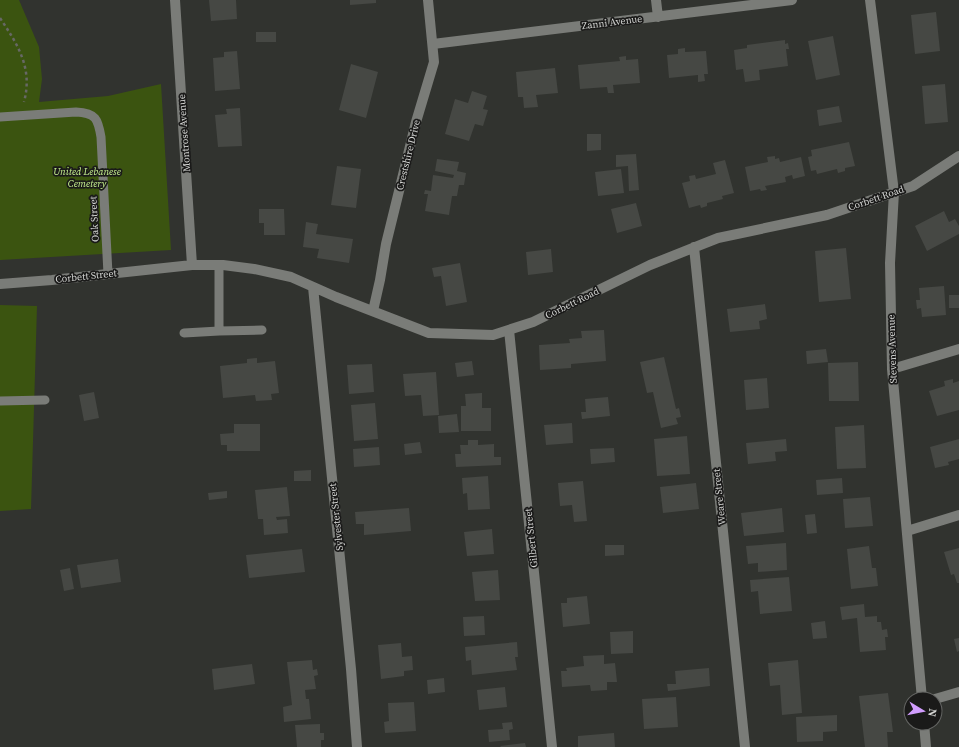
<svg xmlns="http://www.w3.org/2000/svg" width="959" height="747" viewBox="0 0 959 747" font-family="'Source Serif 4',serif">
  <rect width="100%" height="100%" fill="#31332f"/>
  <path fill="#3b5410" d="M0 0H19L39 47 42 79 39 102 108 96 161 84 171 250 0 260Z
    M0 305 37 306 31 509 0 511Z"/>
  <path fill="#464844" d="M209 0H236L237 19 211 21Z
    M350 0H376V3L350 5Z
    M936 12 940 51 915 54 911 15Z
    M256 32H276V42H256Z
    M833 36 840 75 816 80 808 41Z
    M785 40V44L788 43 789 49H786L788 66 759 70 760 80 745 82 743 69 736 70 734 50 747 48V45Z
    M685 48V52L706 51 708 74H704L705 81 698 82V75L669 78 667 55 678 54V49Z
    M237 51 240 89 215 91 213 58 224 57V52Z
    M626 56V60L638 59 640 83 613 85 614 93H608L607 87 580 89 578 65 620 61 619 57Z
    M351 64 378 72 366 118 339 110Z
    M555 68 558 93 536 95 538 107 524 108 523 97H518L516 72Z
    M945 84 948 122 925 124 922 86Z
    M472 91 487 96 483 109 488 110 483 126 475 124 469 141 445 134 455 99 468 103Z
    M839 106 842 122 819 126 817 110Z
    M240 108 242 146 218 147 215 115 227 114 226 109Z
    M587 134H601V150L587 151Z
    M849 142 855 166 845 168V171L838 173 837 169 817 174 816 170 811 171 808 157 812 156 811 150Z
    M636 154 639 190 629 191 628 166 616 167V155Z
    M775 156V159L779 158 780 162 801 157 805 176 793 179 792 175 785 177 786 182 765 186 767 190 761 191 760 189 750 191 745 167 768 162 767 157Z
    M437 159 459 162 457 171 466 173 464 185H459L457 196H452L449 215 425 211 428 194H424L425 190 431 191 433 175 453 178 454 175 435 171Z
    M725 160 734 193 722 196 723 199 707 203V206L701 208 700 205 689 208 682 183 690 181 689 176 695 175 696 179 716 174 713 163Z
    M337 166 361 169 356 208 331 205Z
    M621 169 624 193 598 196 595 172Z
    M636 203 642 226 617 233 611 209Z
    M259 209H284L285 235H264V223H259Z
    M944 211 949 222 955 219 959 226V234L927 251 915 226Z
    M306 222 318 224 316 234 353 239 349 263 317 258 319 249 303 247Z
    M846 248 851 299 819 302 815 251Z
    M551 249 553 272 528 275 526 252Z
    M460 263 467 302 446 306 441 276 434 277 432 268Z
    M944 286 946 315 922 317 921 308 917 309 916 300H920L919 288Z
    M949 295H959V308H949Z
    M765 304 767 319 759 321 760 329 730 332 727 309Z
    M604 330 606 361 571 364V368L540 370 539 345 570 343 569 339 582 338 581 331Z
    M826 349 828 362 807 364 806 351Z
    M664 357 676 409 679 408 681 417 676 418 678 424 661 428 653 392 647 393 640 362Z
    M257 358V363L275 361 279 393 271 394 272 400 256 401 255 395 223 398 220 366 247 363V359Z
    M472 361 474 375 457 377 455 363Z
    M858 362 859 401H829L828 363Z
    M372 364 374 392 349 394 347 365Z
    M436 372 439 415 423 416 421 395 405 396 403 374Z
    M767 378 769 408 746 410 744 380Z
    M953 379V383L959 381V410L937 416 929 391 945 386 944 381Z
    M94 392 99 418 84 421 79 395Z
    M482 393V408H491V431H461V406H466L465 394Z
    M608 397 610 416 582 419 581 412H586L585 399Z
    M375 403 378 439 354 441 351 405Z
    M457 414 459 432 439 433 438 416Z
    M572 423 573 443 546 445 544 425Z
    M234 424H260V451H227V445H221L220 434 234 433Z
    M864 425 866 468 837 469 835 427Z
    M687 436 690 474 657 476 654 439Z
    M786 439 787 451 775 452 776 461 748 464 746 443Z
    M959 439V459L948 462 949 465 935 468 930 447Z
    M468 440H478V445L494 444V457H501V465L456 467 455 454H461L460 445H468Z
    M420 442 422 453 405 455 404 444Z
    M379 447 380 465 354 467 353 449Z
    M614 448 615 462 591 464 590 449Z
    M311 470V481H294V471Z
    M488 476 490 509 468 510 467 493 463 494 462 478Z
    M842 478 843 493 817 495 816 480Z
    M583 481 587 521 574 522 572 505 560 506 558 483Z
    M696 483 699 509 663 513 660 487Z
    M287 487 290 516 276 517 277 520 287 519 288 533 264 535 263 519H258L255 490Z
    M227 491V498L209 500 208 493Z
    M870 497 873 526 845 528 843 499Z
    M409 508 411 531 364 535V524H356L355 512Z
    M782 508 784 532 744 536 741 513Z
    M815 514 817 533 807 534 805 515Z
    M492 529 494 554 467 556 464 532Z
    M786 543 787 570 758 572V563L748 564 746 546Z
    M605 545H624V555L605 556Z
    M869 546 872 568H876L878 586 851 589 847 549Z
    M959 548V583H957L954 574 951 575 944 552Z
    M302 549 305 572 249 578 246 555Z
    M118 559 121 582 81 588 77 565Z
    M70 568 74 589 64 591 60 570Z
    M498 570 500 600 475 601 472 572Z
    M789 577 792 611 760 614 758 591 751 592 750 580Z
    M587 596 590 624 563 627 561 603H567V598Z
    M864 604 865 617 877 616V622H881L882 630 887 629 888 637H885L886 650 860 652 857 618 842 620 840 607Z
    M484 616 485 635 464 636 463 617Z
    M825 621 827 638 813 639 811 623Z
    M633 631V653L611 654 610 632Z
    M959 638V651L957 652 954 639Z
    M517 642 518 657H515L517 670 472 675 471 660 466 661 465 647Z
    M401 643 402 657 412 656 413 670 404 671V676L381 679 378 645Z
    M604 655V664L615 663 617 682H607V690L591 691 590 685 562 687 561 671H567L566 668 584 666 583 656Z
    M312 660 313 670 317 669 318 675 314 676 316 689 305 690 306 699H309L311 719 284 722 283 707 292 705 287 662Z
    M798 660 802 713 782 715 780 685 770 686 768 663Z
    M252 664 255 684 214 690 212 669Z
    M709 668 710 686 668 691 667 684H676L675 671Z
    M444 678 445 692 428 694 427 680Z
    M505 687 507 707 479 710 477 690Z
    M888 693 893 732H887L888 747H865L859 696Z
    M676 697 678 727 644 729 642 699Z
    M414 702 416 731 385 733 384 722 389 721 388 703Z
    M837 715V731L823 732V741L797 742 796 717Z
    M512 722 513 729 509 730 510 740 489 742 488 730 503 729 502 723Z
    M320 724V733H324V740H321V747H297L295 725Z
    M614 733 615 747H578V736Z
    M525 743 526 747H501L500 746Z"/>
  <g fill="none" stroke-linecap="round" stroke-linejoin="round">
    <path stroke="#676865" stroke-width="2.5" stroke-dasharray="3 3" stroke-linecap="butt" d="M0 18C18 45 33 68 24 102"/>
    <path stroke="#7a7c78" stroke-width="9" d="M0 117 76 112C96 113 98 119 101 137L108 274
      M219 265V331
      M184 333 219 331 262 330
      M0 401 45 400"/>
    <path stroke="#7a7c78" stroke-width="10" d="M175 0 192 265
      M656 0 658 17
      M870 0 894 192 890 263 892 369 922 699
      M433 44 792 0
      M694 247 745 747
      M0 284 52 280 192 265H223L254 269 291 277 336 297 429 333 493 335 533 322 650 265 718 238 827 215 913 186 959 156
      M313 287 351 669 357 747
      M373 311 380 280 386 244 416 122 434 62 428 0
      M509 330 552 747
      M892 369 959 349
      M907 531 959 515
      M935 699 959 692
      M924 723 926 747"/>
  </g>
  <g text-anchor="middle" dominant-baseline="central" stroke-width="3.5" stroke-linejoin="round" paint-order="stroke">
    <g font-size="10" fill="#d4d5d3" stroke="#1a1a19">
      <text transform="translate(612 22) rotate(-7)">Zanni Avenue</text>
      <text transform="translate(184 133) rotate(-94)">Montrose Avenue</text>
      <text transform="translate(408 155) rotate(-76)">Crestshire Drive</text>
      <text transform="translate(876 198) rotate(-19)">Corbett Road</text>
      <text transform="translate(94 219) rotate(-93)">Oak Street</text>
      <text transform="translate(86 276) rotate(-6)">Corbett Street</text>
      <text transform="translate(572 303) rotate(-26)">Corbett Road</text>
      <text transform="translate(892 349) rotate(-92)">Stevens Avenue</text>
      <text transform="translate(719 497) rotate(-96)">Weare Street</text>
      <text transform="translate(336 517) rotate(-96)">Sylvester Street</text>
      <text transform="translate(531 538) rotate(-96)">Gilbert Street</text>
    </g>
    <g font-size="10" font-style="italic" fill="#c9f491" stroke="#1a1a19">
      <text x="87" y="171">United Lebanese<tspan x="87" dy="12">Cemetery</tspan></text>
    </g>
  </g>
  <g transform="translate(923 711) rotate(100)"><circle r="19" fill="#1a1a19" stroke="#646563"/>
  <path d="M0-3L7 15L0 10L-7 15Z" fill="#d19dfe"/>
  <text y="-6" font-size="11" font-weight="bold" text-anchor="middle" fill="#d4d5d3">N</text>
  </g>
</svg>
